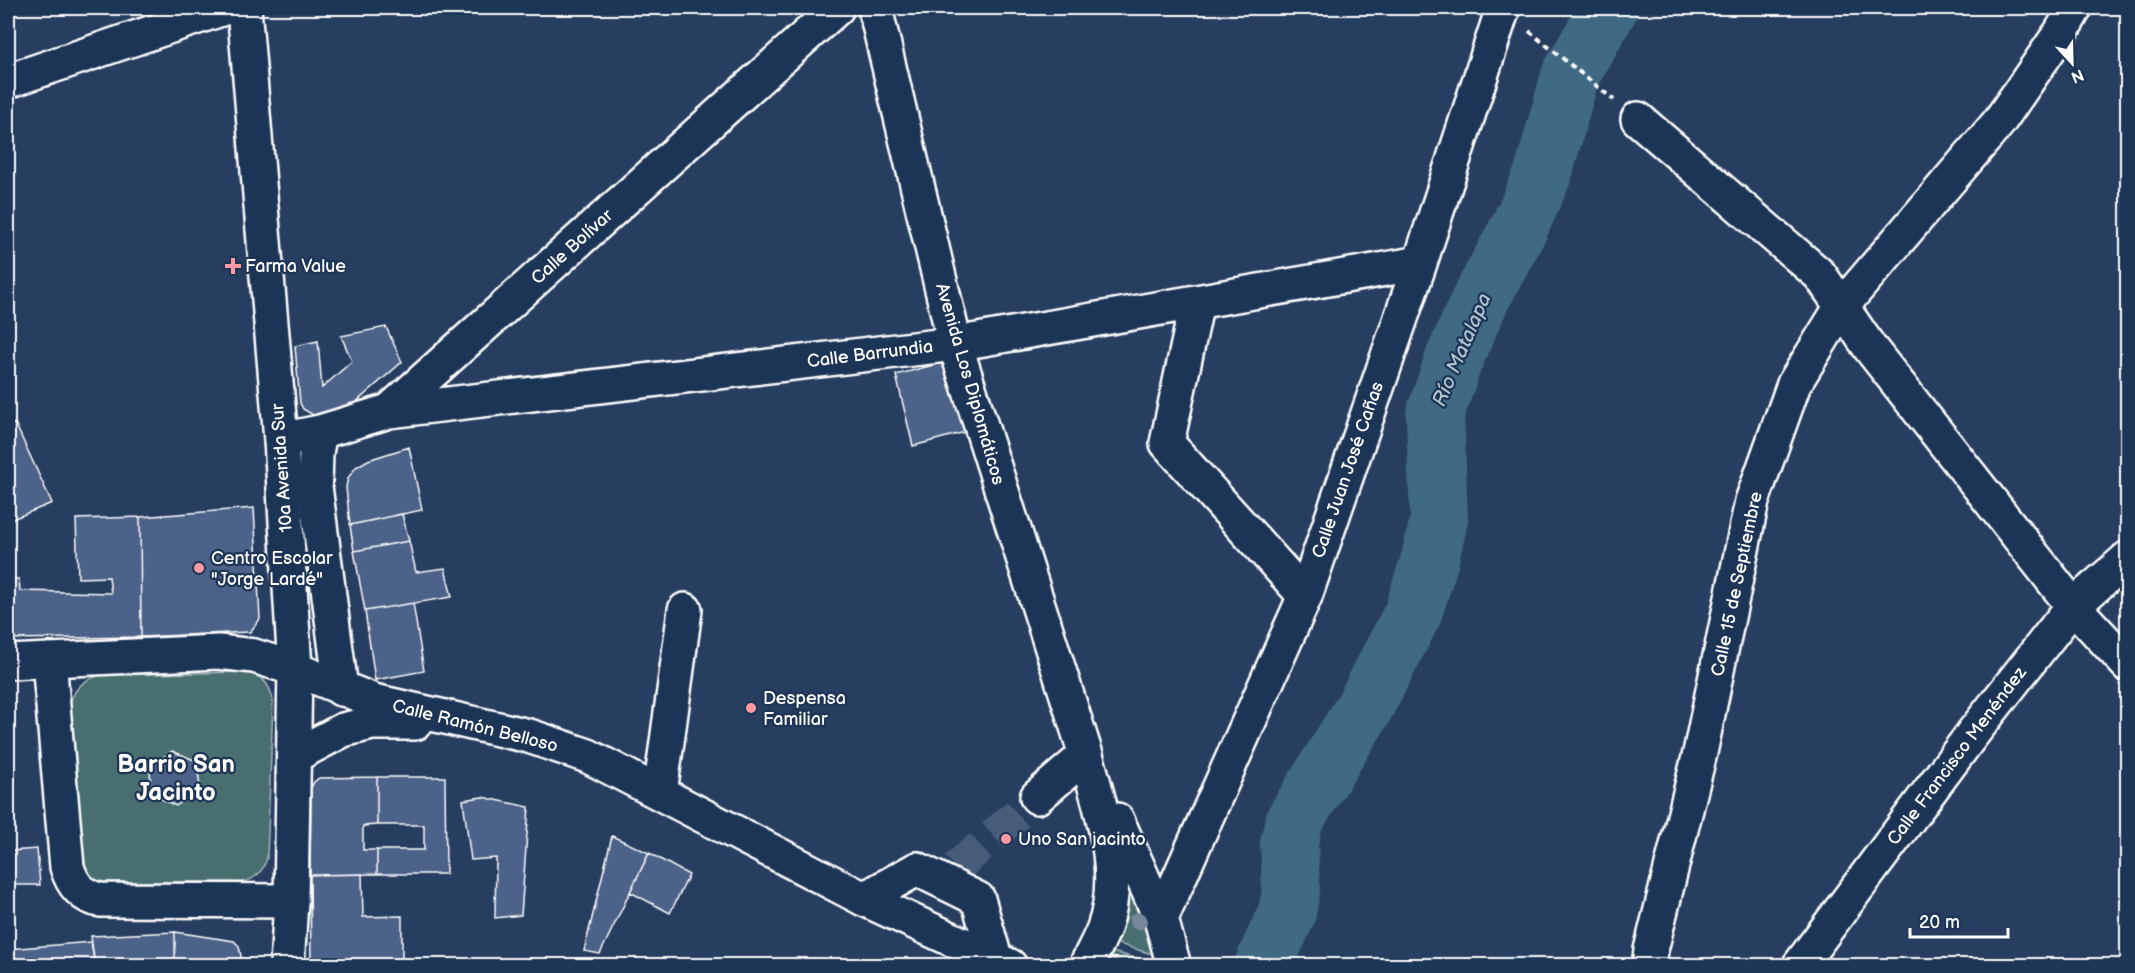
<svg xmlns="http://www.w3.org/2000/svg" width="2135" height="973" viewBox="0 0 2135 973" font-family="'Balsamiq Sans',sans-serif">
  <rect width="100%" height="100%" fill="#273e61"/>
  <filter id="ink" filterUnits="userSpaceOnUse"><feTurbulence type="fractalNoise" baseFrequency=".0167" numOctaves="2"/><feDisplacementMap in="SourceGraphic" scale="12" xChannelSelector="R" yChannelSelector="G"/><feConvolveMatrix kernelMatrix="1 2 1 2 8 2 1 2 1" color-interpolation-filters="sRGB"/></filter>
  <g filter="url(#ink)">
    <path fill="#4a6e70" stroke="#a4b6b8" stroke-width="1.5" d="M242 672C261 674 270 682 273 701L267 858C263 871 256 880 242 882H103L91 878 82 861 70 704C74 687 87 677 104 675Z
      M1129 882 1159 956 1115 943 1127 884Z
      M1112 952 1140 959 1158 965H1139L1116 960 1112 959Z"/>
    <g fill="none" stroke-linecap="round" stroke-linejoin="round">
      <path stroke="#3f6b83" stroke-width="58" d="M1263 966 1287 913 1291 890 1289 843 1294 821 1364 708 1413 613 1430 559 1439 519 1435 415 1454 359 1479 302 1519 228 1543 174 1570 76 1609 8"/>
    </g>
    <path fill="#4e6289" stroke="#fff" stroke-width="1.5" d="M386 327 402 362 347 410 313 415 303 409 300 403 295 346 318 341 322 388 352 361 341 336Z
      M937 364 953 365 969 431 913 446 896 375Z
      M15 423 52 503 8 521V426Z
      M409 447 422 510 350 525 346 487 348 478 356 467 368 460Z
      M254 508 260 619 250 632 141 637 140 517Z
      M402 514 409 541 354 551 350 525Z
      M140 517 141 637 8 639V579H19L20 591 111 593 109 577 78 578 76 519Z
      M409 541 416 572 445 568 452 597 365 611 354 551Z
      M413 603 424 671 375 680 365 611Z
      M172 751 197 761 200 789 176 806 151 794 150 767Z
      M377 777V825L363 826V850H377V874L310 875 311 788 314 782 319 778Z
      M377 777H445L446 874H377V850H424V825H377Z
      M482 797 529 807 521 915 495 918 496 858 471 860 463 800Z
      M612 836 649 853 600 954 584 951Z
      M37 849 40 885H10V851Z
      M649 853 689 875 670 913 630 892Z
      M362 874 363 917 402 916V966H311L310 875Z
      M175 932 234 941 239 946 243 966H175Z
      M175 932V966H95L91 936Z
      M91 942 95 966H8V949Z"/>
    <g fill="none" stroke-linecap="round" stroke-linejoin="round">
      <path stroke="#475b79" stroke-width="33" stroke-dasharray="33 16" stroke-linecap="butt" d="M956 868 1037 797"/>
      <g stroke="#fff" stroke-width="38">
        <path id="minor" d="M875 8 955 344 1086 755C1101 811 1124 871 1104 928 1099 941 1092 953 1086 966
          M8 81 224 8
          M1638 119 1820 275 1870 348 2073 606 2128 665
          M1197 302 1167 443 1305 596
          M389 411 955 344 1420 263
          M320 432 316 453 315 486 341 689
          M281 440 320 432 389 411 837 8
          M49 660 67 867C72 884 83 898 101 900L291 901
          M8 662 218 652 254 656 295 669
          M660 793 685 610
          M1037 797 1086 755
          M1117 820 1161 919 1174 966
          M864 899 917 869 978 899 995 958
          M1161 919 1305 596 1420 263 1503 8
          M1649 966 1651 950 1700 753 1752 501 1794 384 1842 306 1999 122 2061 32 2075 8
          M1799 966 1973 733 2073 606 2128 558"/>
      </g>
      <g stroke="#fff" stroke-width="38">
        <path id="major" d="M244 8 281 440 295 669 291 901 287 966
          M295 669 374 701 529 736 588 756 864 899 1010 966
          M294 756 343 730 372 723H415"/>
      </g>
      <path stroke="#fff" stroke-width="4" stroke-dasharray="6 4.5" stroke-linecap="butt" d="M1529 31 1614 100"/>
      <use href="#minor" stroke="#1d3557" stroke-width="33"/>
      <use href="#major" stroke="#1d3557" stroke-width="33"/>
    </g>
    <circle fill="#768899" cx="1138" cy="921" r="9"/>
  </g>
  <g fill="#ff9aa2" stroke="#1d3557" stroke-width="2">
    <path d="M230 257h6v6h6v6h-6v6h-6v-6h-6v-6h6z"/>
    <circle cx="199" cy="568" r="6"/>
    <circle cx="751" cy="708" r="6"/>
    <circle cx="1006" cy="839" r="6"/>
  </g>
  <g text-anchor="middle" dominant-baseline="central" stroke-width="4.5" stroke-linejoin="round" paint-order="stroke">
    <g font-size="18" fill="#fff" stroke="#1d3557">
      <text transform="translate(572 247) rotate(-42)">Calle Bolívar</text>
      <text transform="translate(870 354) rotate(-7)">Calle Barrundia</text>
      <text transform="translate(970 384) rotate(74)">Avenida Los Diplomáticos</text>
      <text transform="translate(282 468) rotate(-94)">10a Avenida Sur</text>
      <text transform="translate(1348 470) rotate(-71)">Calle Juan José Cañas</text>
      <text transform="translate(1737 584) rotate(-78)">Calle 15 de Septiembre</text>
      <text transform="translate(475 726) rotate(14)">Calle Ramón Belloso</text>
      <text transform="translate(1957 756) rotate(-53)">Calle Francisco Menéndez</text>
    </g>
    <g font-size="18" fill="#fff" stroke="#1d3557" text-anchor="start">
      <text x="245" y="266">Farma Value</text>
      <text x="211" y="558">Centro Escolar<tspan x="211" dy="21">"Jorge Lardé"</tspan></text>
      <text x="763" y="698">Despensa<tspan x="763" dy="21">Familiar</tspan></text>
      <text x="1018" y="839">Uno San jacinto</text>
    </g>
    <g font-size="20" font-style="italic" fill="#b2c4cd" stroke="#1d3557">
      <text transform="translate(1462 350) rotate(-67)">Río Matalapa</text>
    </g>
    <g font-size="24" font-weight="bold" fill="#fff" stroke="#1d3557">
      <text x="176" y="764">Barrio San<tspan x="176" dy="28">Jacinto</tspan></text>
    </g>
  </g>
  <rect width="2135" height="973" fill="none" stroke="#1d3557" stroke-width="30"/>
  <rect x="15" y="15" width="2105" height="943" fill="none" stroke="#fff" stroke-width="2" filter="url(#ink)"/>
  <g transform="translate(2072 63) rotate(158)" stroke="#1d3557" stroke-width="4.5" paint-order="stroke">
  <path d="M0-4.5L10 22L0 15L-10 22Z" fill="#ffffff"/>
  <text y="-9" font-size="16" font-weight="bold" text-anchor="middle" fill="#ffffff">N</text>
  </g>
  <path d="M1910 928v9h98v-9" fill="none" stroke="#ffffff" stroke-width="3"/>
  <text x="1919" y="928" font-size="18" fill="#ffffff" stroke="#1d3557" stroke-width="4.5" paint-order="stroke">20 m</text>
</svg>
